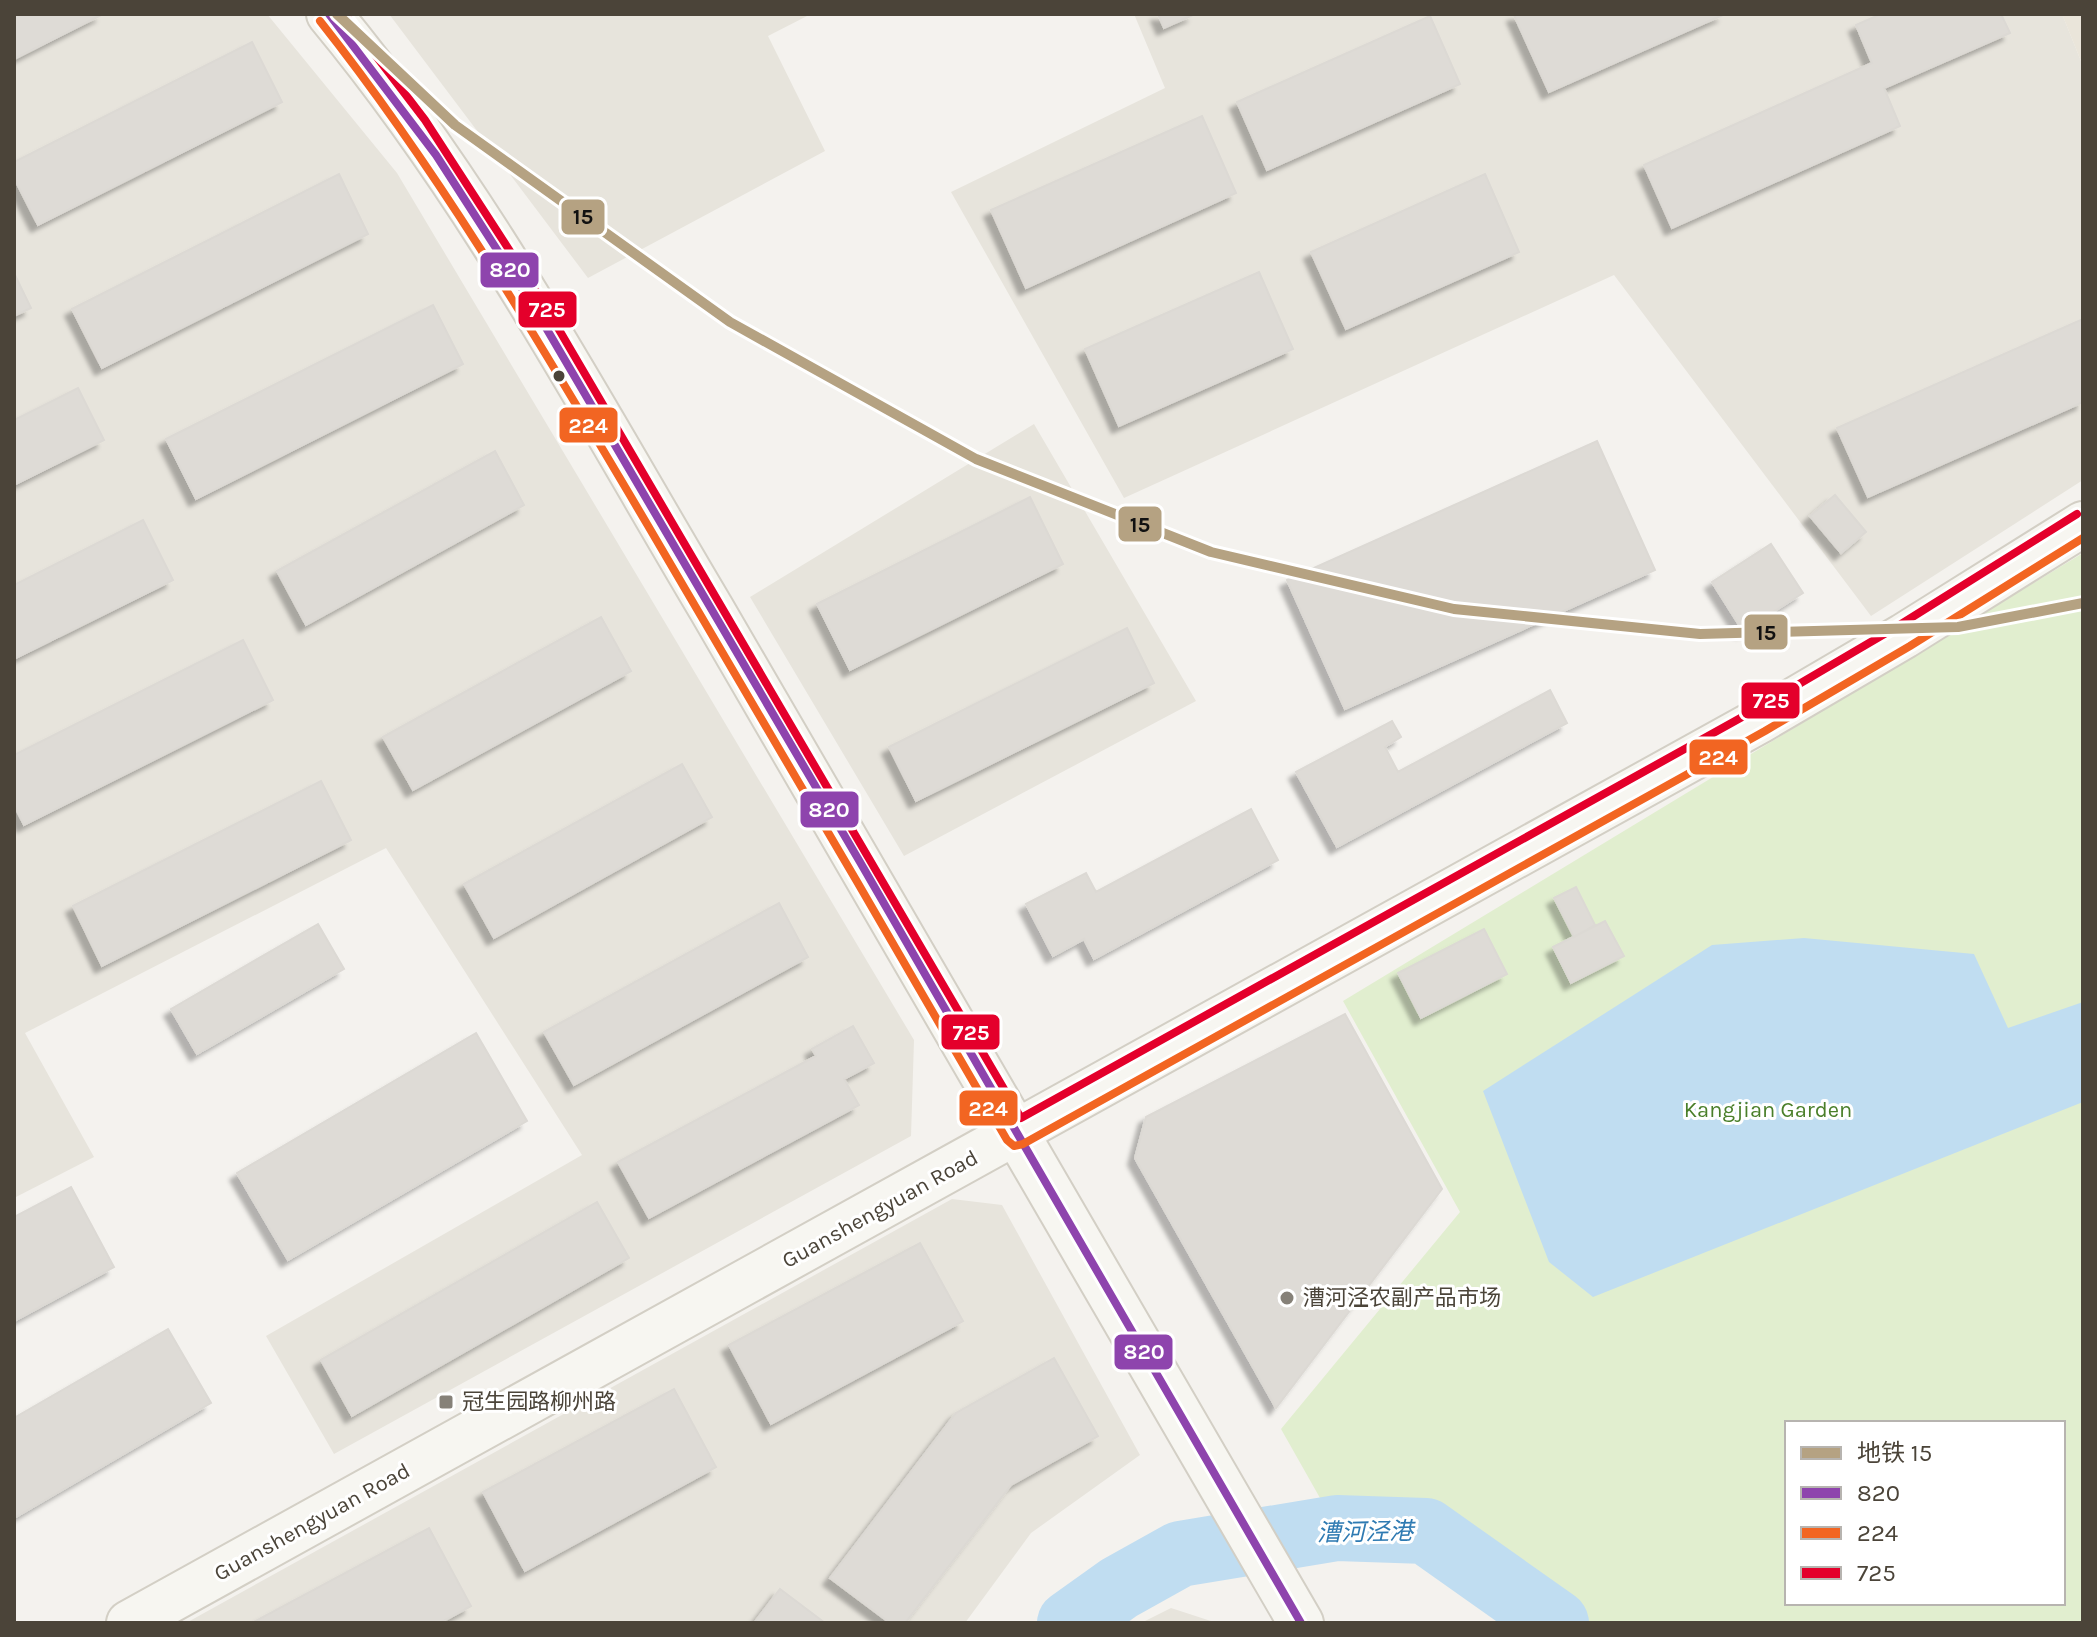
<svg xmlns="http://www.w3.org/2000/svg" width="2097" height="1637" viewBox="0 0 2097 1637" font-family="Karla,'Noto Sans SC',sans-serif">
  <defs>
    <filter id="shadow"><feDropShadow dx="-7" dy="7" stdDeviation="2" flood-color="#0004"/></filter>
  </defs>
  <rect width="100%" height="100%" fill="#f4f2ee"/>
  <path fill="#e7e4dc" d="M14 14H267L397 173 914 1040 911 1136 334 1454 266 1336 582 1155 386 848 25 1033 94 1157 14 1198Z
    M389 14H811L768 36 825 151 588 278Z
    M1134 14H2062L2083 66V480L1871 616 1614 275 1124 498 951 192 1165 88Z
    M1034 424 1196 701 904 856 750 597Z
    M952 1199 1002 1205 1140 1455 1031 1533 965 1623H186Z
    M1171 1608 1217 1623H1141Z"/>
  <path fill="#eae5da" d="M2062 14H2083V66Z"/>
  <path fill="#e1eecf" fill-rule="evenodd" d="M2083 553V1623H1556L1426 1531 1337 1528 1281 1429 1460 1212 1343 1001ZM1787 1423H2063V1603H1787Z"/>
  <path fill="#c0ddf1" d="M1804 938 1974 954 2008 1028 2083 1002V1102L1593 1297 1549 1262 1483 1091 1712 945Z"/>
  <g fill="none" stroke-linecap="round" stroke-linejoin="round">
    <path stroke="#c0ddf1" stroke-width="66" d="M1070 1623 1119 1588 1180 1554 1337 1528 1426 1531 1556 1623"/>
  </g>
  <path fill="#dedbd6" stroke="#dcd9d4" stroke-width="2" filter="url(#shadow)" d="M14 14H103L14 59Z
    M1158 14H1195L1164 28Z
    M1517 14H1725L1549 92 1514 15Z
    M1881 14H2001L2010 33 1884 88 1900 126 1672 228 1644 165 1872 63 1856 25Z
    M1430 16 1460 84 1267 170 1237 102Z
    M252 42 282 102 38 225 14 178V162Z
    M1202 116 1236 193 1026 288 991 210Z
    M339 174 368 234 102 368 72 309Z
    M1485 174 1519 252 1346 329 1311 252Z
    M1259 272 1293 349 1119 426 1085 349Z
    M14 273 31 308 14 316Z
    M433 305 463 364 196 499 166 439Z
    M2083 319V402L1868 497 1837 428Z
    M78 388 104 440 14 485V420Z
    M1597 441 1655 570 1345 709 1287 580Z
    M495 451 524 505 306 625 277 571Z
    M1835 495 1866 532 1841 553 1810 516Z
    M1030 497 1063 564 850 670 817 604Z
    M143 520 173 580 14 659V585Z
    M1771 544 1803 593 1743 631 1712 582Z
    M601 617 631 671 413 790 383 737Z
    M1127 628 1154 683 916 801 889 747Z
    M243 640 273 700 24 825 14 805V755Z
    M1550 690 1567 723 1337 847 1296 772 1392 721 1401 737 1385 747 1398 772Z
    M682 764 712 817 494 938 464 884Z
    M321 781 351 840 102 966 73 906Z
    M1251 809 1278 860 1094 959 1084 939 1053 956 1026 904 1086 873 1096 892Z
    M1576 887 1595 925 1574 937 1554 898Z
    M779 903 808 957 574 1085 544 1032Z
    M1605 921 1624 956 1571 983 1553 947Z
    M318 924 344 969 197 1054 171 1009Z
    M1484 929 1507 974 1421 1018 1398 973Z
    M1345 1014 1442 1189 1276 1408 1135 1158 1146 1117Z
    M853 1026 874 1063 844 1079 859 1105 649 1218 618 1162 816 1056 812 1049Z
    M476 1033 527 1121 288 1260 237 1173Z
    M71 1187 114 1267 14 1321V1217Z
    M597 1202 629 1258 352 1416 321 1360Z
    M920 1243 963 1321 771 1424 729 1345Z
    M168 1329 211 1403 14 1518V1418Z
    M1054 1358 1098 1436 1011 1485 905 1623H890L830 1578 956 1413Z
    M674 1389 716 1467 525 1571 483 1492Z
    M429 1528 471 1606 440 1623H252Z
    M780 1589 825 1623H754Z"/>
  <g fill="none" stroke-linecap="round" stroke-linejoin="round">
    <g stroke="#d3cfc5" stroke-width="48">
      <path id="secondary" d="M329 14C480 196 591 407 712 610 911 946 1105 1285 1301 1623
        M129 1623 1759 721 1904 636 2083 524"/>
    </g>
    <use href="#secondary" stroke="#f7f6f1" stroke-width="44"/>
    <g stroke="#fff" stroke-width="14">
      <path id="bus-1" d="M329 14 436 155 532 304 860 862 1301 1623"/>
    </g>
    <g stroke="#fff" stroke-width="14">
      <path id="bus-2" d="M320 21C445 179 545 352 647 524 768 729 888 934 1007 1140L1014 1146 1023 1144 1765 731 1910 646 2083 538"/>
    </g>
    <g stroke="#fff" stroke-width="14">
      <path id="bus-3" d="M344 14 425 120 541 299 1021 1118 1753 711 1898 626 2077 514"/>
    </g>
    <use href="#bus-1" stroke="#8e44ad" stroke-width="8"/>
    <use href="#bus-2" stroke="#f26522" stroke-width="8"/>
    <use href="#bus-3" stroke="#e4002b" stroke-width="8"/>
    <g stroke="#fff" stroke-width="16">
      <path id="metro-1" d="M337 14 455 125 730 322 976 459 1211 552 1454 609 1700 634 1958 627 2083 603"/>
    </g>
    <use href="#metro-1" stroke="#b5a282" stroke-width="10"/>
  </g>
  <circle fill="#4b4439" stroke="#fff" stroke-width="3" cx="559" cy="376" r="7"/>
  <g fill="#868178" stroke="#fff" stroke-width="3">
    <circle cx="1287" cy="1298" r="8"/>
    <rect x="438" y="1394" width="16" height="16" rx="4"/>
  </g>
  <g text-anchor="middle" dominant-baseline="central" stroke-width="6" stroke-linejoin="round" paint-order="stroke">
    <g font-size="22" fill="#4a7f2a" stroke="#fff">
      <text x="1768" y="1110">Kangjian Garden</text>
    </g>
    <g font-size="22" fill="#4b4439" stroke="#fff">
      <text transform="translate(880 1209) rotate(-29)">Guanshengyuan Road</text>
      <text transform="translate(312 1522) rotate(-29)">Guanshengyuan Road</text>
    </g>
    <g font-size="22" fill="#4b4439" stroke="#fff" text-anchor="start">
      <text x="1303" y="1298">漕河泾农副产品市场</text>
      <text x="462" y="1402">冠生园路柳州路</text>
    </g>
    <g font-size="24" font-style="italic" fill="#2e7ab2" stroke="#fff">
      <text transform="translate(1365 1532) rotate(-1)">漕河泾港</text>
    </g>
  </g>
  <g stroke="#fff" stroke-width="3">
    <rect x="560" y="198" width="46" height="38" rx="8" fill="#b5a282"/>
    <rect x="479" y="251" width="61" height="38" rx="8" fill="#8e44ad"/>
    <rect x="517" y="290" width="61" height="39" rx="8" fill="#e4002b"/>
    <rect x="558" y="406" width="61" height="38" rx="8" fill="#f26522"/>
    <rect x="1117" y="505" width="46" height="38" rx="8" fill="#b5a282"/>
    <rect x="1743" y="613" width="46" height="38" rx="8" fill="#b5a282"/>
    <rect x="1740" y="681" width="61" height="39" rx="8" fill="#e4002b"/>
    <rect x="1688" y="738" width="61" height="38" rx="8" fill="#f26522"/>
    <rect x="799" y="790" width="61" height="39" rx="8" fill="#8e44ad"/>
    <rect x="940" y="1013" width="61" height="38" rx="8" fill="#e4002b"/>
    <rect x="958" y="1089" width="61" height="38" rx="8" fill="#f26522"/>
    <rect x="1113" y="1333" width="61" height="38" rx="8" fill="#8e44ad"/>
  </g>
  <g font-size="22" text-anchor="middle" font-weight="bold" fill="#fff">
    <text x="510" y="277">820</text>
    <text x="547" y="317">725</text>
    <text x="588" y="433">224</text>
    <text x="1771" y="708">725</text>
    <text x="1718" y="765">224</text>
    <text x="829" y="817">820</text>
    <text x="971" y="1040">725</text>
    <text x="988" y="1116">224</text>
    <text x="1144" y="1359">820</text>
  </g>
  <g font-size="22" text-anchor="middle" font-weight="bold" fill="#111">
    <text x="583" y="224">15</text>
    <text x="1140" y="532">15</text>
    <text x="1766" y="640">15</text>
  </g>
  <rect width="2097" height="1637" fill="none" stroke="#4b4439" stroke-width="32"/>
  <rect x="1785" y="1421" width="280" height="184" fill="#ffffff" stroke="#b7b4b0" stroke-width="2"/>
  <rect x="1801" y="1447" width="40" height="12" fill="#b5a282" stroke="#b7b4b0" stroke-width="2"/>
  <text x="1857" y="1461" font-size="24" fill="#4b4439">地铁 15</text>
  <rect x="1801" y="1487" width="40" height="12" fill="#8e44ad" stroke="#b7b4b0" stroke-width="2"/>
  <text x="1857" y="1501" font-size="24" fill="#4b4439">820</text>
  <rect x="1801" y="1527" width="40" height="12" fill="#f26522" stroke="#b7b4b0" stroke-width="2"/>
  <text x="1857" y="1541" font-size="24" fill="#4b4439">224</text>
  <rect x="1801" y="1567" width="40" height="12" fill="#e4002b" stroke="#b7b4b0" stroke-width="2"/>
  <text x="1857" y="1581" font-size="24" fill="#4b4439">725</text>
</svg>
